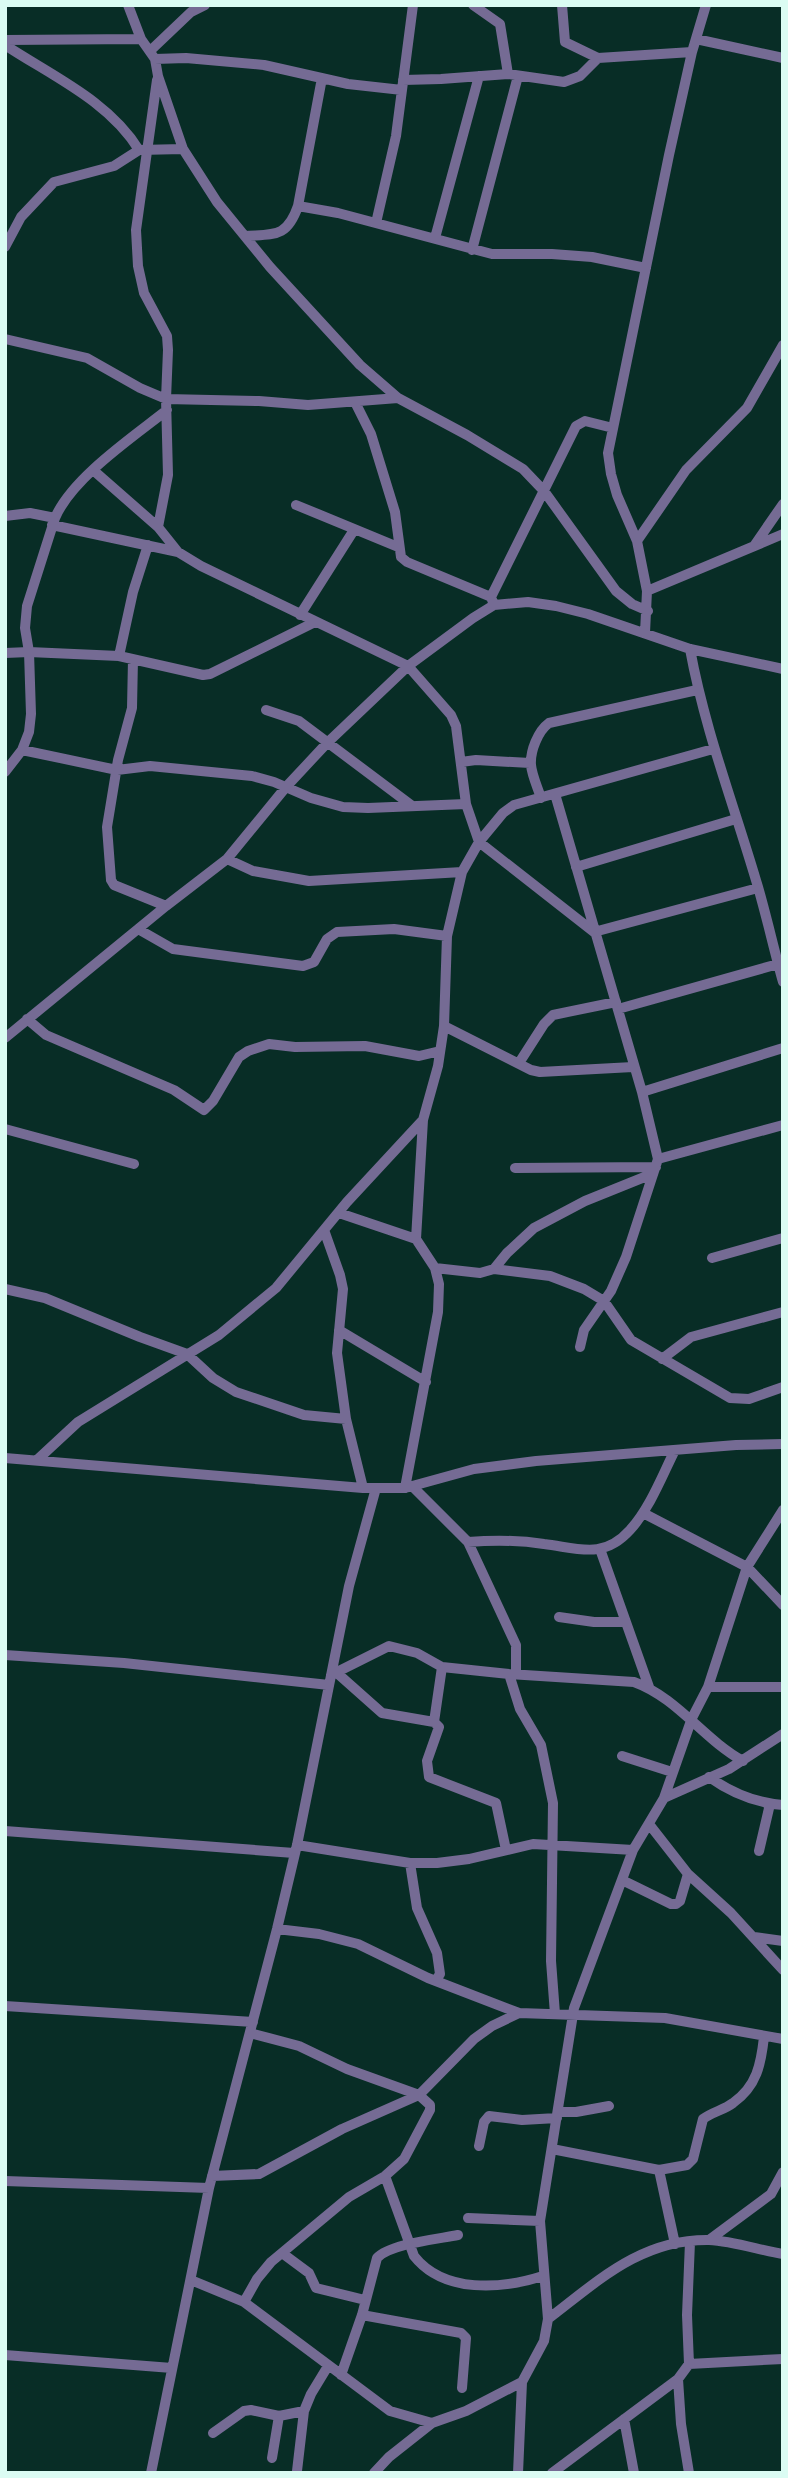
<svg xmlns="http://www.w3.org/2000/svg" width="788" height="2478" viewBox="0 0 788 2478" font-family="Barlow,sans-serif">
  <rect width="100%" height="100%" fill="#082d26"/>
  <g fill="none" stroke-linecap="round" stroke-linejoin="round">
    <path stroke="#756b94" stroke-width="10" d="M128 5 141 39 155 59 158 76 183 149 217 202 270 267 360 365 398 398 467 435 523 469 544 491 616 591 632 604 648 611
      M473 5 500 24 508 74
      M562 5 565 42 598 58
      M696 39 783 58
      M5 40 141 39
      M5 45C52 76 109 101 139 150
      M150 51 191 12 205 5
      M155 59 186 58 264 65 348 84 402 90
      M157 80 136 230 138 266 144 293 167 336 168 350 166 399 168 475 158 527
      M403 80 441 79 508 74 564 82 580 76 598 58 692 52
      M298 206 338 213 492 254H552L592 257 646 268
      M376 223 396 136 413 5
      M245 236C274 234 287 238 298 206L322 78
      M435 238 479 76
      M5 247 21 217 54 182 114 166 139 150 183 149
      M472 250 518 76
      M5 339 87 358 140 388 166 399 259 401 308 405 398 398
      M355 402 371 434 395 512 401 557 407 562 491 597 494 605
      M93 470 158 527 178 552 201 566 408 666 451 715 456 726 466 804 479 842 594 932 758 888
      M296 505 398 547
      M5 516 30 513 55 518
      M52 525 178 552
      M637 541 686 470 747 408 783 345
      M754 546 783 504
      M647 591 783 534
      M491 597 576 426 585 421 613 428
      M300 615 354 530
      M645 633 647 591 637 541 617 495 611 474 608 453 669 155 692 52 706 5
      M690 649C705 731 735 808 758 887 767 918 774 950 783 982
      M5 653 29 652 119 656 203 675 210 674 315 622
      M119 656 133 592 148 545
      M133 659 132 708 118 760 107 827 111 880 114 885 166 906
      M266 710 299 721 411 805
      M22 750 117 770 150 766 252 776 274 782 311 798 343 807 368 808 466 804
      M461 762 476 760 530 763
      M5 772 22 750 29 732 31 714 29 652 25 628 27 606 55 518C72 478 133 437 167 410
      M555 794 642 1092 658 1159 626 1257 611 1291 584 1330 580 1347
      M541 798C538 788 532 776 531 765 530 751 538 731 549 723L697 690
      M227 859 253 871 309 881 462 872
      M576 867 736 819
      M138 929 173 949 303 966 314 962 327 939 337 932 394 929 447 936
      M618 1009 778 964
      M27 1019 46 1035 174 1090 204 1110 213 1101 239 1057 248 1051 269 1044 295 1047 365 1046 419 1056 440 1051
      M444 1026 531 1070 540 1072 633 1067
      M5 1038 166 906 227 859 286 787 328 742 408 666 473 618 494 605 528 602 556 606 588 614 690 649 783 669
      M519 1063 544 1024 553 1015 616 1002
      M642 1092 783 1048
      M5 1129 134 1164
      M658 1159 783 1125
      M515 1168 656 1167
      M339 1213 416 1239 435 1268 439 1284 438 1312 405 1488
      M324 1230 340 1275 343 1289 337 1353 346 1419 363 1488
      M416 1239 423 1120 438 1066 444 1026 447 936 462 872 479 842 503 813 514 805 713 749
      M712 1258 783 1238
      M435 1268 480 1273 494 1269 550 1276 584 1289 604 1301 631 1340 730 1398 749 1399 783 1387
      M494 1269 507 1253 534 1228 585 1201 652 1174
      M5 1289 45 1298 140 1337 187 1354 213 1378 236 1392 304 1415 346 1419
      M339 1330 426 1382
      M662 1359 691 1337 783 1312
      M5 1458 363 1488H405L474 1469 536 1461 736 1445 783 1444
      M37 1460 78 1422 219 1335 276 1288 347 1202 423 1120
      M412 1486 468 1542C494 1540 519 1540 544 1544 578 1548 603 1560 630 1530 650 1508 662 1476 675 1450
      M643 1513 747 1567 783 1605
      M468 1542 516 1645V1674
      M600 1549 649 1687
      M559 1617 594 1622H626
      M5 1655 124 1663 329 1685
      M442 1667 434 1722 439 1727 427 1761 429 1777 496 1803 506 1850
      M337 1673 382 1713 434 1722
      M509 1674 520 1709 541 1745 553 1803 551 1961 555 2014
      M331 1675 389 1646 417 1653 442 1667 509 1674 634 1682C678 1698 703 1739 743 1761
      M708 1687H783
      M622 1756 672 1772
      M709 1777C730 1792 756 1803 783 1805
      M664 1798 729 1769 783 1734
      M649 1824 688 1874 731 1913 783 1970
      M5 1831 294 1853
      M297 1845 410 1863H437L469 1859 533 1844 633 1850
      M759 1851 770 1804
      M410 1863 417 1908 437 1953 440 1974 436 1980
      M622 1880 671 1904H676L680 1901 688 1874
      M277 1929 319 1934 358 1944 428 1978 519 2013 665 2018 783 2039
      M754 1937 783 1941
      M5 2006 253 2022
      M558 2112H576L609 2106
      M479 2146 484 2122 489 2116 522 2120 557 2118
      M552 2149 659 2170 687 2165 693 2159 703 2119C712 2112 724 2110 733 2103 757 2086 761 2064 764 2037
      M659 2170 675 2244
      M212 2176 259 2174 342 2129 419 2095 474 2039 492 2026 519 2013
      M385 2176 414 2256C444 2294 502 2289 543 2276
      M5 2181 209 2188
      M468 2218 540 2221
      M709 2240 771 2194 783 2172
      M282 2253 309 2273 316 2288 365 2300
      M191 2280 244 2302 390 2411 432 2423
      M244 2302 257 2279 271 2262 349 2197 385 2176 404 2159 430 2110V2105L419 2095 347 2069 299 2046 250 2033
      M362 2315 461 2333 466 2338 462 2388
      M548 2319 540 2221 574 2008 633 1850 664 1798 692 1718 708 1687 747 1567 783 1510
      M5 2355 172 2368
      M689 2364 687 2315 690 2242
      M341 2375 362 2315 377 2258C389 2244 438 2239 458 2235
      M678 2379 681 2424 689 2473
      M624 2419 634 2473
      M213 2433 244 2411 251 2410 279 2416 304 2411 311 2394 328 2366
      M272 2458 279 2416
      M297 2471 304 2411
      M151 2473 209 2188 277 1929 297 1845 349 1586 376 1488
      M374 2473 389 2457 432 2423 466 2411 522 2382 544 2341 548 2319C598 2281 641 2239 709 2240 733 2241 759 2250 783 2254
      M518 2473 522 2382
      M552 2473 678 2379 689 2364 783 2359"/>
  </g>
  <rect width="788" height="2478" fill="none" stroke="#dbfcf3" stroke-width="14"/>
</svg>
